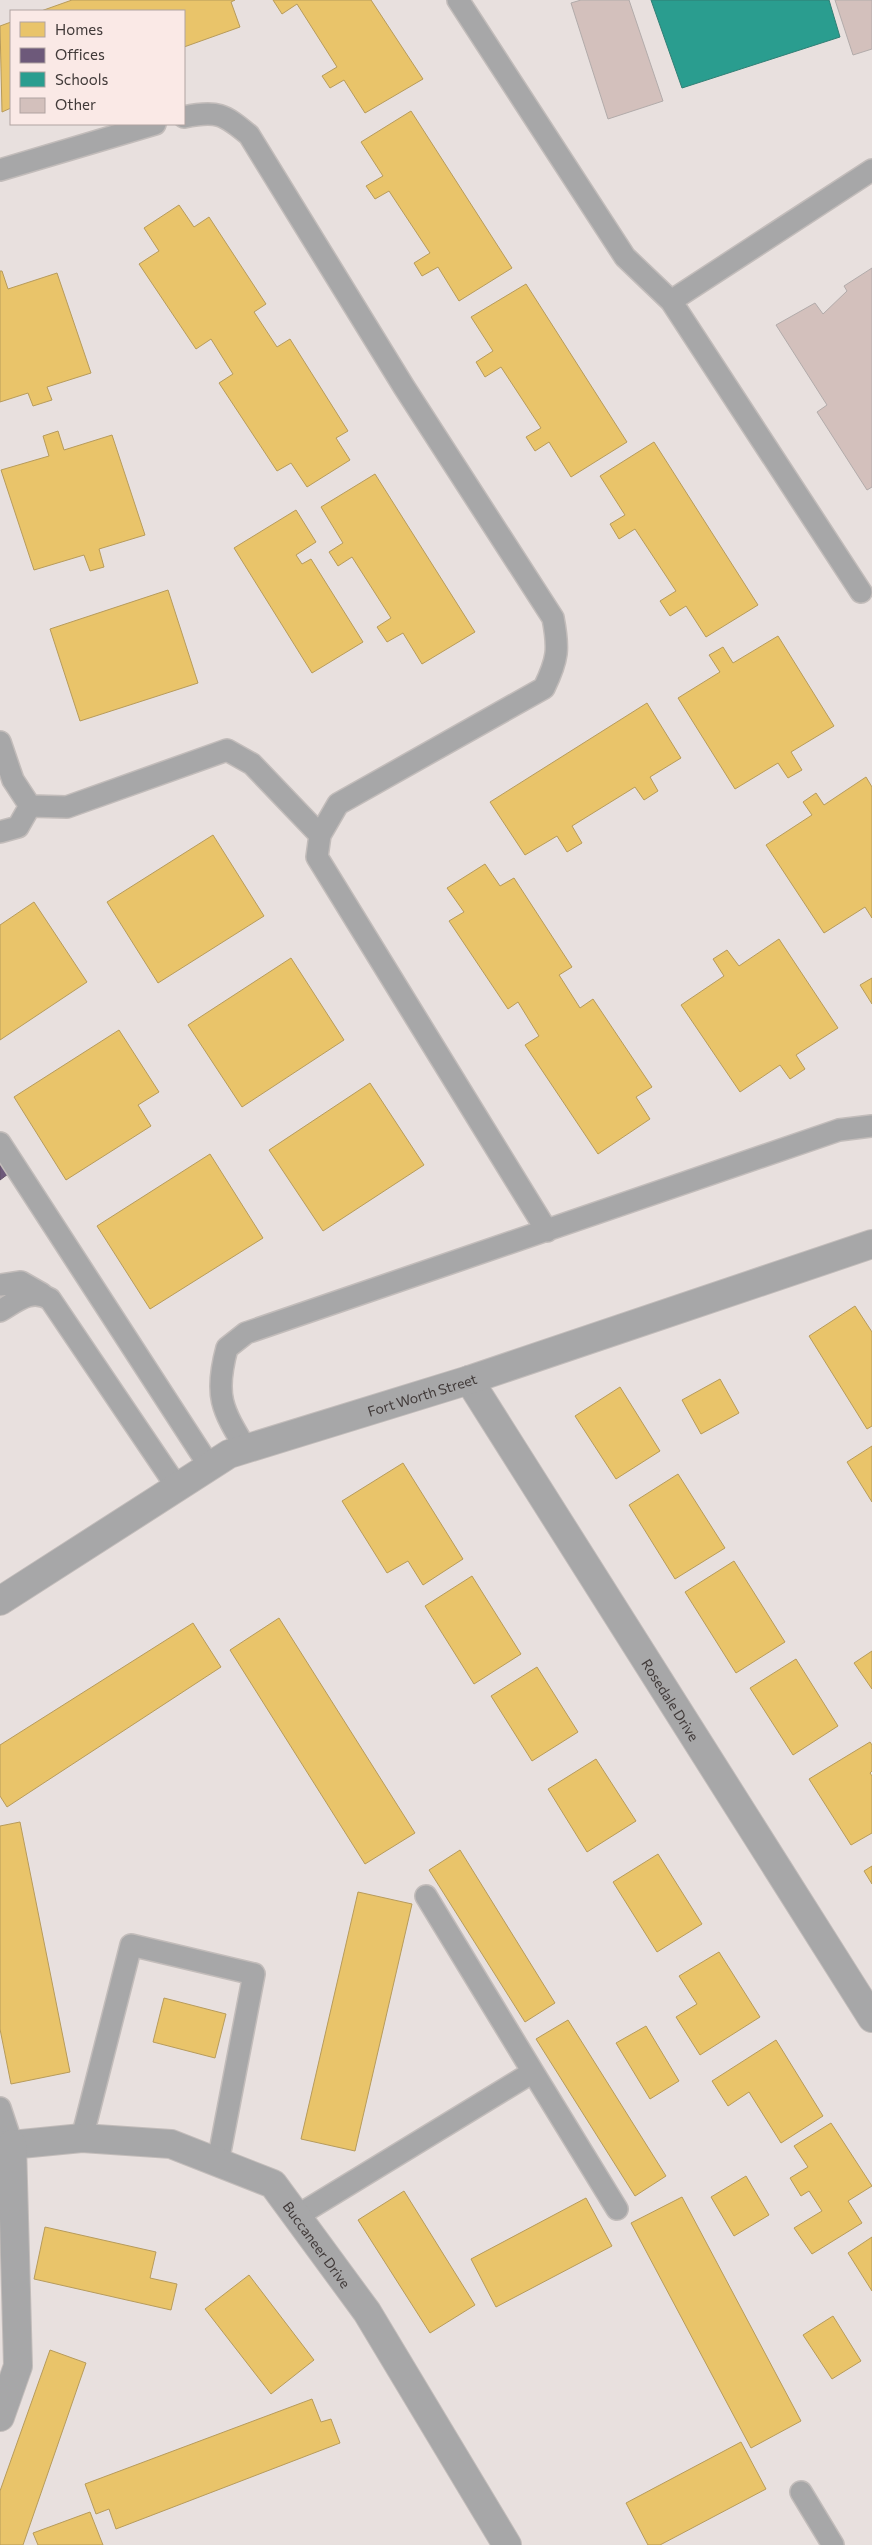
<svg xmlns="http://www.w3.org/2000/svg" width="872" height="2545" viewBox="0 0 872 2545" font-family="Commissioner,sans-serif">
  <rect width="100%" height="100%" fill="#e8e0de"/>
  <path fill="#e9c46a" stroke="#b79b5b" d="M72 0H235L231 2 240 27 184 47V11H41Z
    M273 0H371L423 79 365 113 344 80 330 88 322 76 337 67 297 4 282 14Z
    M11 22V108L2 112 0 26Z
    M411 111 512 268 459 301 438 267 422 276 414 263 430 253 389 191 375 199 366 186 383 176 361 142Z
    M179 205 194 227 209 217 266 304 254 312 277 347 290 339 348 431 336 438 350 460 307 487 291 463 277 471 219 383 233 374 211 339 196 349 139 264 159 251 144 228Z
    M0 271H2L8 289 57 273 91 373 47 387 52 400 33 406 28 393 0 402Z
    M526 284 627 442 571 477 549 442 535 451 526 437 541 428 501 367 485 377 476 362 493 351 471 317Z
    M58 431 64 450 112 435 145 535 99 549 104 567 90 571 84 555 34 570 1 470 49 456 43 436Z
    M654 442 758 605 706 637 686 606 670 616 660 601 676 591 635 529 619 539 610 524 625 515 600 476Z
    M375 474 475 632 422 664 403 633 387 642 377 627 391 618 352 557 338 566 329 552 343 543 321 507Z
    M296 510 316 542 296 555 302 564 311 559 363 642 312 673 234 548Z
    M168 590 198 683 80 721 50 629Z
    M778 636 834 726 791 752 802 770 788 778 778 763 735 789 678 698 720 672 709 655 723 647 733 663Z
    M647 703 681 758 650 777 658 791 644 800 635 787 572 826 582 843 567 852 557 836 525 855 490 802Z
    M866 777 872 787V918L865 907 824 933 766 845 812 815 803 802 816 793 824 805Z
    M213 835 264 916 158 983 107 902Z
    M485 864 500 886 514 878 572 967 559 975 580 1008 593 999 652 1087 636 1097 650 1119 598 1154 525 1045 539 1036 518 1002 508 1009 449 921 464 912 447 888Z
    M34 902 87 982 0 1040V925Z
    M779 939 838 1028 796 1055 805 1069 790 1079 780 1065 740 1092 681 1005 724 976 713 959 727 950 739 966Z
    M291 958 344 1040 242 1107 188 1025Z
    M872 978V1004L860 985Z
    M119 1030 159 1092 138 1105 151 1126 66 1180 14 1097Z
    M370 1083 424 1165 323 1231 269 1150Z
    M210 1154 263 1238 150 1309 97 1226Z
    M855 1306 872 1332V1426L867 1429 809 1336Z
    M720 1379 739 1413 701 1434 682 1400Z
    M620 1387 660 1451 616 1479 575 1416Z
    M872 1446V1502L847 1462Z
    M403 1463 463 1559 423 1585 408 1561 387 1573 342 1501Z
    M678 1474 725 1548 675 1579 629 1505Z
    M734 1561 785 1642 736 1673 685 1592Z
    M472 1576 521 1654 474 1684 425 1606Z
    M279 1618 415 1833 365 1864 230 1650Z
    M193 1623 221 1667 7 1807 0 1796V1745Z
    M872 1651V1689L854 1663Z
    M796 1659 838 1726 793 1755 750 1688Z
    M537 1667 578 1732 532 1761 491 1696Z
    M870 1742 872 1745V1771L870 1773 872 1776V1833L851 1845 809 1779Z
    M596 1759 636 1821 587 1852 548 1789Z
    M20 1822 70 2072 11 2084 0 2029V1826Z
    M460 1850 555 2003 525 2022 429 1870Z
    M658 1854 702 1924 657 1952 613 1882Z
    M872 1866V1884L864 1871Z
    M358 1892 412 1904 355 2151 301 2139Z
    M719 1952 760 2017 700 2055 676 2017 697 2004 679 1976Z
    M164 1998 226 2014 215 2058 153 2042Z
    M568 2020 666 2176 635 2196 536 2039Z
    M646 2026 679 2081 650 2099 616 2043Z
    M776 2040 823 2116 781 2143 749 2092 728 2106 712 2081Z
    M831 2123 872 2186 848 2201 862 2223 812 2254 794 2228 822 2211 809 2191 801 2196 790 2178 808 2167 794 2146Z
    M746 2176 769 2215 734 2236 711 2197Z
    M404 2191 475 2305 430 2333 358 2220Z
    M682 2197 801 2421 751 2448 631 2223Z
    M586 2198 612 2246 496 2307 471 2259Z
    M45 2227 156 2252 150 2278 177 2284 171 2310 34 2279Z
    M872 2237V2291L848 2253Z
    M249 2275 314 2360 271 2394 205 2309Z
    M833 2316 861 2361 832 2379 803 2335Z
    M50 2350 86 2363 23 2545H0V2491Z
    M312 2399 321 2422 331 2419 340 2443 116 2529 109 2509 96 2514 85 2484Z
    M741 2442 766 2489 660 2545H648L626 2503Z
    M90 2512 103 2545H38L33 2533Z"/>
  <path fill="#6d597a" stroke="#605066" d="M0 1161 8 1174 0 1180Z"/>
  <path fill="#2a9d8f" stroke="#317f75" d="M651 0H829L840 37 682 88Z"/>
  <path fill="#d3c0bc" stroke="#b2abaa" d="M581 0H629L663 101 608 119 571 3Z
    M835 0H872V49L853 55Z
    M872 268V487L867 490 817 412 827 405 776 325 815 303 823 314 847 291 844 286Z"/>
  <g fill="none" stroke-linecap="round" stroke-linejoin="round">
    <g stroke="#c2bcba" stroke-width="24">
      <path id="service" d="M458 0 625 257 671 301
        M184 117C217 110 224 114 249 135L404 387 553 618C559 649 558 659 544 688L338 804 320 835 317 857 547 1231
        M0 170 155 124
        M861 592 671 301 872 170
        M0 742 13 780 30 806 67 807 227 750 252 764 320 835
        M0 832 18 827 30 806
        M0 1143 210 1467
        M0 1285 21 1282 42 1294
        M0 1311C17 1301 31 1288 50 1299L177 1487
        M246 1449C222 1409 214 1396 227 1348L246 1333 839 1130 872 1126
        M533 2072 617 2209
        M0 2108 12 2144
        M82 2138 131 1945 254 1974 218 2162
        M297 2216 533 2072 426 1896
        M801 2492 833 2545"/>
    </g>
    <g stroke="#c2bcba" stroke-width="30">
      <g id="minor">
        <path id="s1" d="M469 1380 872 2018"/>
        <path id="s2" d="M0 1601 229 1454 469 1380 872 1244"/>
        <path id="s3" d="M0 2146 82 2138 171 2144 273 2184 367 2312 507 2545"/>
        <path d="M0 2417 18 2366 12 2144"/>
      </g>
    </g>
    <use href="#service" stroke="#a7a7a8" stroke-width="21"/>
    <use href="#minor" stroke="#a7a7a8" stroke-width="28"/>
  </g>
  <g text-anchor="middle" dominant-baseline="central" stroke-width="5" stroke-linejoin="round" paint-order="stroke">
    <g font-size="14" fill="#413a39" stroke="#fae9e6">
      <text stroke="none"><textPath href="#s2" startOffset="474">Fort Worth Street</textPath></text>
      <text stroke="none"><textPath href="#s1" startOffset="378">Rosedale Drive</textPath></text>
      <text stroke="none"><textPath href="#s3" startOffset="356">Buccaneer Drive</textPath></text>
    </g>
  </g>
  <rect x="10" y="10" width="175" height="115" fill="#fae9e6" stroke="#b0a3a1"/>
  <rect x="20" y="22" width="25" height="15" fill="#e9c46a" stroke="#b0a3a1"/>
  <text x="55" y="35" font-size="15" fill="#413a39">Homes</text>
  <rect x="20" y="48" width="25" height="15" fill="#6d597a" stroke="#b0a3a1"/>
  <text x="55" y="60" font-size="15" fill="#413a39">Offices</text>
  <rect x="20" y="72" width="25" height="15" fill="#2a9d8f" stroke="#b0a3a1"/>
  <text x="55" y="85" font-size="15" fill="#413a39">Schools</text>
  <rect x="20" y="98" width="25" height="15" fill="#d3c0bc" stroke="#b0a3a1"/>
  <text x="55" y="110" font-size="15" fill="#413a39">Other</text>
</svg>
